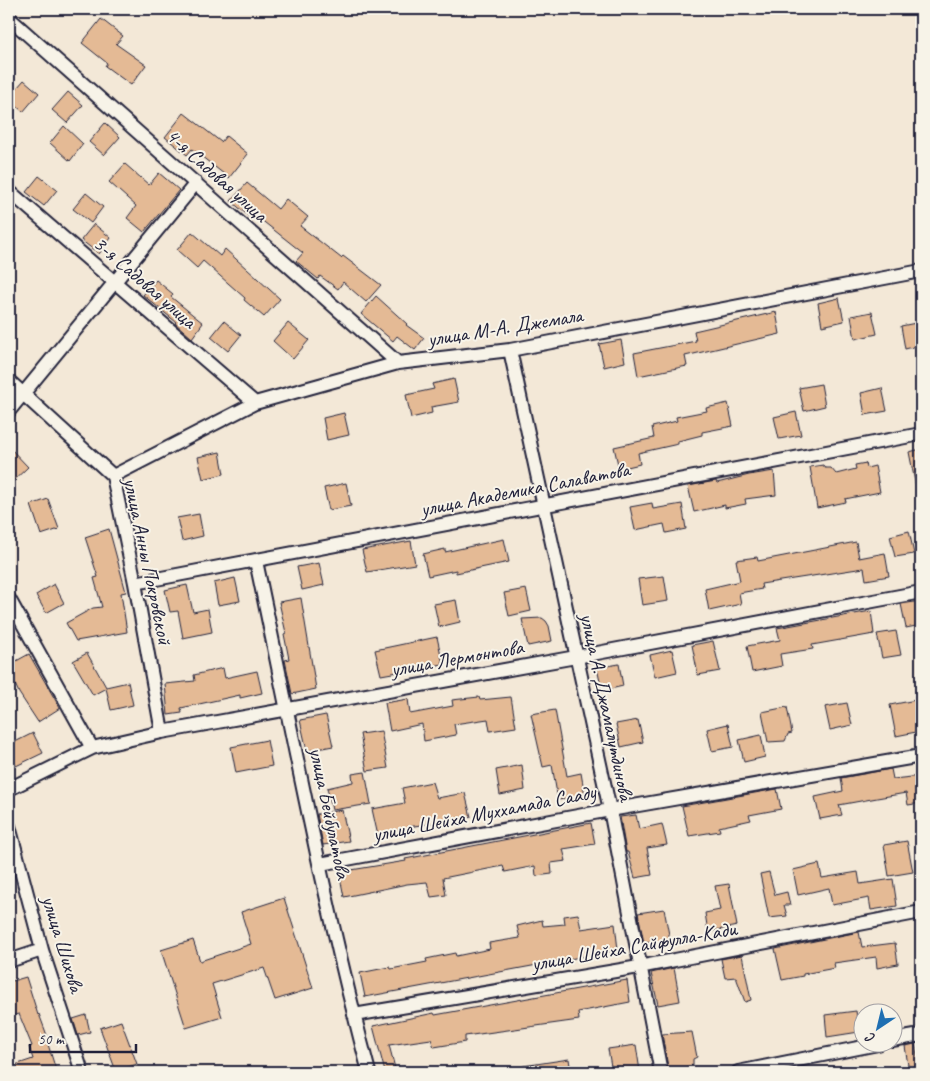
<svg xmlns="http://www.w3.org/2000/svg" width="930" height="1081" viewBox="0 0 930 1081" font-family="Caveat,sans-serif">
  <rect width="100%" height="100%" fill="#f3e8d7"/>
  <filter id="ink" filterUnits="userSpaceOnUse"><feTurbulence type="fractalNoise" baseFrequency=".02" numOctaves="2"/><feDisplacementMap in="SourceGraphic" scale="10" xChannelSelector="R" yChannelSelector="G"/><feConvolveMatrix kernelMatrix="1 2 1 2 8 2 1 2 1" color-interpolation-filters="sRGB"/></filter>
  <g filter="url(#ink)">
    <path fill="#e4ba95" stroke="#22223b" d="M101 19 123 36 116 44 146 65 131 85 105 66 107 63 82 43Z
      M24 80 39 93 23 112 9 99V97Z
      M68 92 83 105 67 123 52 110Z
      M184 113 221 142 226 136 248 154 229 178 192 149 187 155 165 137Z
      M105 123 120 137 104 155 89 142Z
      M64 126 83 144 70 161 50 143Z
      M125 164 149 185 159 173 179 190 144 232 127 218 136 206 109 182Z
      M39 176 57 190 44 206 26 192Z
      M247 183 278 209 286 199 308 217 300 226 341 258 343 256 381 285 366 302 343 282 338 289 320 276 318 279 296 261 303 253 255 215 252 219 231 201Z
      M86 193 103 207 91 223 73 209Z
      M94 224 111 238 99 254 81 240Z
      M192 232 220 256 225 249 280 299 264 317 244 300 245 298 203 261 197 268 177 250Z
      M156 280 173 294 171 297 203 323 192 338 175 323 176 322 143 295Z
      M376 296 407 324 406 325 424 338 415 350 397 336 393 341 361 314Z
      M839 298 844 321 822 326 818 303Z
      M776 312 780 334 685 356 687 366 638 376 634 353 696 341 694 331Z
      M872 312 877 334 855 339 851 316Z
      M224 321 241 335 228 351 211 337Z
      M921 322V345L905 349 901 326Z
      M288 323 309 340 293 359 273 341Z
      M621 340 625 362 604 367 599 344Z
      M454 379 459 402 431 407 432 413 411 418 406 395 434 389 432 384Z
      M821 384 825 406 804 411 799 388Z
      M882 388 887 411 865 415 861 393Z
      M728 403 733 426 702 432V435L678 441V444L638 453 640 464 619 469 614 447 654 438 652 427 677 421 676 417 707 411 706 408Z
      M796 412 801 435 779 439 774 417Z
      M344 413 349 435 327 440 323 418Z
      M9 447 28 467 9 485Z
      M921 449V487H916L909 452Z
      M220 452 224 474 203 479 198 457Z
      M866 463 867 468 875 466 880 492 845 499 846 502 817 508 810 467 823 465 825 468H831L836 474 856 469 855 465Z
      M774 471 776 495 745 499 746 504 725 508V505L694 512 688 486 716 481 717 483 749 475Z
      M346 483 351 506 329 510 324 488Z
      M48 499 59 529 41 535 31 505Z
      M652 503 653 509 682 504 686 529 666 533 664 524 635 530 630 507Z
      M199 514 203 536 182 541 177 518Z
      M109 529 126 592 121 593 127 632 76 641 66 623 93 608 102 607 94 578 98 577 85 537Z
      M909 531 914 554 895 557 890 536Z
      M504 539 509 562 456 573V570L428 576 423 554 445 549V552Z
      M411 541 415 564 367 572 362 550Z
      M856 542 859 558 885 553 889 576 866 580 864 568 761 584 762 589 739 593 741 604 709 611 705 589 740 581 736 560 757 557 758 561Z
      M319 563 324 585 302 590 297 567Z
      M664 576 668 601 642 605 638 579Z
      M235 578 240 601 218 605 214 583Z
      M54 584 64 603 46 613 36 595Z
      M187 585 193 612 208 609 212 632 183 638 178 611 170 612 165 590Z
      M526 589 531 611 509 616 504 593Z
      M301 598 316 689 292 694 285 660 289 659 284 634 286 633 279 602Z
      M456 600 460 622 439 627 434 604Z
      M921 601V625L906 628 901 604Z
      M871 611 874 634 812 645 813 649 780 654 782 666 752 672 747 646 780 640 777 628Z
      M542 618 546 621 549 626 552 641 528 646 522 619Z
      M896 631 901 655 882 658 877 634Z
      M437 637 443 664 381 675 375 650Z
      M713 641 720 671 698 675 692 645Z
      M672 650 677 672 655 677 650 655Z
      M87 653 106 687 128 682 133 705 111 710 106 688 93 695 73 661Z
      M29 654 60 708 38 722 19 693 9 671V665Z
      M619 664 623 686 602 691 597 668Z
      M223 668 225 678 257 671 262 693 240 698V695L181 708 182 713 168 715 165 684 195 681 194 675Z
      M479 697 480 700 511 697 516 727 490 731 488 719 454 724 456 735 424 741 422 724 390 731 385 703 408 699 410 714 453 706 452 700Z
      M921 699V731L896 736 890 705Z
      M847 703 852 725 830 730 825 707Z
      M787 707 792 733 788 734 785 741 768 742 762 712Z
      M555 710 567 776 581 773 585 796 558 800 552 765 543 767 531 714Z
      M326 715 333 746 307 751 300 720Z
      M638 720 643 742 621 747 616 724Z
      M728 724 733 747 712 751 707 729Z
      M381 731 388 768 367 771 360 734Z
      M33 733 43 753 16 766 9 753V745Z
      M761 735 765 757 744 762 739 740Z
      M267 740 272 766 236 773 231 747Z
      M522 765 525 790 500 795 496 770Z
      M891 769 893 779 921 776V803L908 805 906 793 877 798 839 805 842 815 820 819 815 797 843 791 841 778Z
      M365 772 371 804 332 810 327 788 353 782 352 774Z
      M432 782 437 798 465 793 471 817 408 827 409 830 378 836 372 809 405 803 402 788Z
      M777 789 781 809 749 815 751 820 719 827 720 831 689 836 682 806Z
      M342 810 349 841 323 845 317 814Z
      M636 815 639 829 662 824 667 845 647 848 652 875 635 878 628 852H626L620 817Z
      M591 823 595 844 563 849 566 861 551 863 552 874 536 876 535 866 505 872 503 866 443 878 446 895 431 897 427 882 407 884 344 897 339 872 406 861 405 859Z
      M907 841 913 872 889 876 884 845Z
      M819 864 822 878 858 872 860 884 893 879 897 906 871 910 869 898 832 905 829 888 798 895 793 870Z
      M769 872 775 895 787 892 790 905H784L787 916 769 918 760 874Z
      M729 884 737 926 708 932 705 913 720 910 715 886Z
      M284 898 313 988 275 1000 264 968 212 984 222 1017 186 1028 161 950 193 940 200 961 251 944 241 912Z
      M664 909 670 940 644 943 638 913Z
      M578 914 581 929 615 924 618 950 365 997 360 973 390 967 391 969 427 962 426 959 455 953 456 956 490 949 489 943 520 938 517 926 542 920 543 926 565 924 564 916Z
      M859 932 862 947 895 943 898 964 877 968 876 957 834 963 835 968 803 974V976L782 980 775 949Z
      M742 955 751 1000 745 1002 736 977 725 978 721 959Z
      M674 968 680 1001 658 1005 651 973Z
      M26 977 38 1015 39 1014 48 1038H46L56 1070 50 1072H9V1067L33 1059 29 1047 32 1046 19 1014 9 1016V982Z
      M627 980 630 1002 578 1012 579 1020 465 1036V1042L434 1047 431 1039 389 1045 396 1072H385L373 1026 434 1013 435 1015Z
      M856 1011 859 1032 827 1037 825 1015Z
      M86 1015 90 1032 78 1035 73 1019Z
      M121 1021 137 1064 116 1071 100 1028Z
      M692 1032 697 1057 693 1059V1065L686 1067 687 1072H669L662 1034Z
      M915 1044 918 1060H921V1072H909L905 1046Z
      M636 1045 640 1071 612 1072 608 1049Z
      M569 1059 571 1072H524L523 1066Z"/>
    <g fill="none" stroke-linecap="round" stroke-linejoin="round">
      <g stroke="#22223b" stroke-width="16">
        <path id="minor" d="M9 18 398 363
          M9 191 255 403
          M510 350 610 810 661 1072
          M9 381 113 476 135 583 162 732
          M9 411 196 183
          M113 476 255 403 398 363 510 350 921 271
          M256 561C292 731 324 904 369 1072
          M135 583 921 434
          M9 599 92 748
          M9 789 92 748 162 732 576 657 921 592
          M9 826 42 950 82 1072
          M320 864 610 810 921 756
          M9 961 42 950
          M354 1015 639 967 921 912
          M892 1040 921 1035
          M738 1072 878 1044"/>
      </g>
      <use href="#minor" stroke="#f7f3e8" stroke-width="12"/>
    </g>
  </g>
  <g text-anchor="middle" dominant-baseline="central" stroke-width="4" stroke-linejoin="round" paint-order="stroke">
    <g font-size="21" fill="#22223b" stroke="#f7f3e8">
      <text transform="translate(217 175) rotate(42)">4-я Садовая улица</text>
      <text transform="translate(145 282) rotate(41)">3-я Садовая улица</text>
      <text transform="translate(505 327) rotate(-9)">улица М-А. Джемала</text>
      <text transform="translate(525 489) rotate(-11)">улица Академика Салаватова</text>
      <text transform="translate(148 561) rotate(78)">улица Анны Покровской</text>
      <text transform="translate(457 658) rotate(-10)">улица Лермонтова</text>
      <text transform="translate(607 707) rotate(78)">улица А. Джамалутдинова</text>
      <text transform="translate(330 813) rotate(78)">улица Бейбулатова</text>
      <text transform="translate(484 813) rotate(-11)">улица Шейха Муххамада Сааду</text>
      <text transform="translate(63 944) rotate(73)">улица Шихова</text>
      <text transform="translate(634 946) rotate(-10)">улица Шейха Сайфулла-Кади</text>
    </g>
  </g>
  <rect width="930" height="1081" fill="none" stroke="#f7f3e8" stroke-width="30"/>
  <rect x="15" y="15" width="900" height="1051" fill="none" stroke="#22223b" stroke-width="2" filter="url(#ink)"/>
  <g transform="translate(878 1028) rotate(215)"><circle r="24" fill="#f7f3e8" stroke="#a29fa3"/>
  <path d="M0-4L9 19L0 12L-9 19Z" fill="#1f6fb2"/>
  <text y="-8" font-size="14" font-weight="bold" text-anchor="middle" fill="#22223b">С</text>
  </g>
  <path d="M30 1044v8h106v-8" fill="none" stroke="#22223b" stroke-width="2.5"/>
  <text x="38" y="1044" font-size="15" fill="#22223b" stroke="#f7f3e8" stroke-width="4" paint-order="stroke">50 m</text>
</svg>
